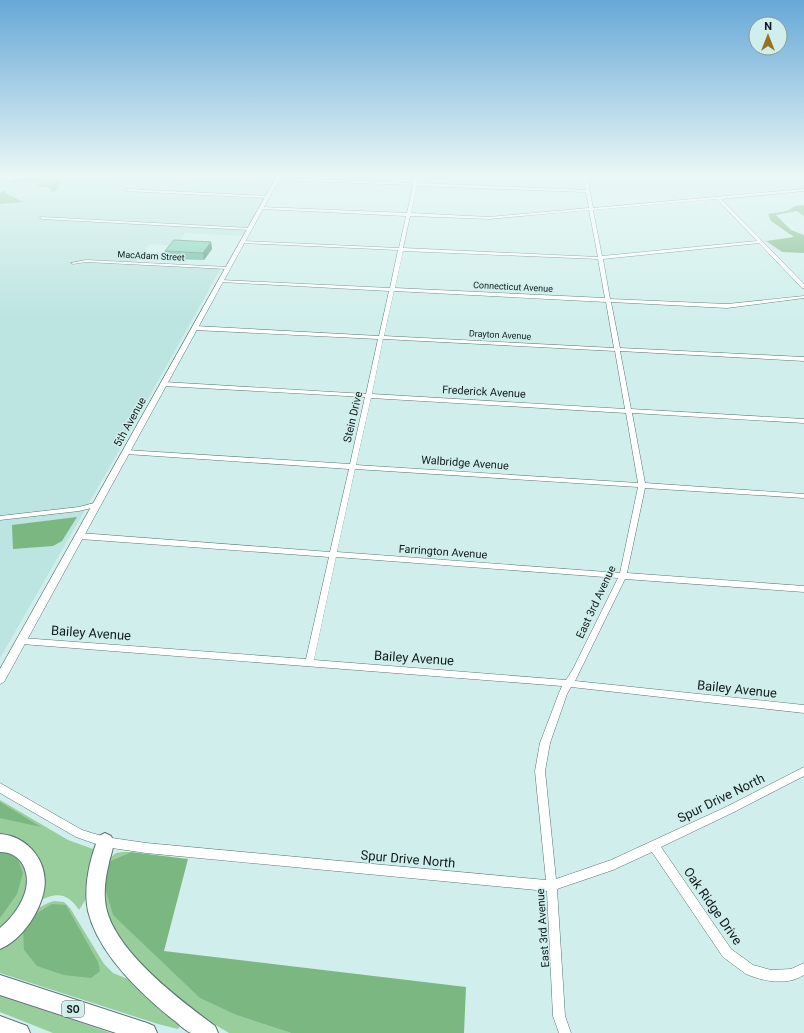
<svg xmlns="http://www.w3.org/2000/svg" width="804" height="1033" viewBox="0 0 804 1033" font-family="Roboto,sans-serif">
  <rect width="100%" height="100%" fill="#d0efec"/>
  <path fill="#bce4e0" d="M0 176H277L242 236 185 233 177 246 150 244 136 263 221 268 124 442 0 658Z"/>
  <path fill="#98cd9c" d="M0 800 68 840 93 849 97 852 91 891 79 910C67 892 56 892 37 902L42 884 0 837Z
    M0 847 21 855 32 886 0 937Z
    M122 852H131L110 861 113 915 239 1016 291 1033H229L181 1004 134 961 109 924 103 910 107 860 116 853Z
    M54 901 64 902 70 908 104 964 113 973 130 980 182 1022 178 1029 158 1024 0 973V945C16 929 32 907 54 901Z
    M0 995 111 1033H53L0 1012Z"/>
  <path fill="#7bb781" d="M21 176H63L57 191 51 192 50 188 37 186 40 183H10Z
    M4 190 7 194 23 202 0 204V193Z
    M802 205 804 206V216L797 211 776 215 791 230 804 235V253L782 252 766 241 794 237 771 221 768 214 787 211 795 206Z
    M77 517 62 541 53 546 13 549 12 525Z
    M0 802 41 827 0 818Z
    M0 849 16 855 23 873 17 894 0 918Z
    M131 852 188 859 164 951 466 987 464 1033H291L239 1016 200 998 113 915 105 888V873L110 861Z
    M52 904 66 905 98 962 100 971 91 978 64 975 37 966 24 950 23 927 34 915Z"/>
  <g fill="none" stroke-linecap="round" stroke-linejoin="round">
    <g stroke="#5a7573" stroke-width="1">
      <path id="street" d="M415 176H419L417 183 586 190 583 176H587L593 208 804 189V191L721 199 804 284V288H802L759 243 603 259 610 299 727 304 804 296V298L727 308 611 302 620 348 804 357V361L620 351 631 409 804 419V423L632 413 645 483 804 494V498L645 488 627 573 804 586V592L625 579 575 681 804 705V713L571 687 567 694 550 743 545 771 556 879 611 860 726 807 804 767V776L732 813 661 847 731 949 753 965 771 970 791 969 804 963V975C800 977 796 979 793 980 777 984 760 980 746 974L723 957 652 852 613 870 557 889 565 1016 571 1033H559L553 1016 547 891 146 853 105 847 76 837 0 793V783L82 830 105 837 146 843 546 880 535 771 540 743 559 693 562 686 22 644 19 643 18 641 19 639 22 638 306 659 329 557 80 539 76 536 80 533 330 552 349 469 126 454 123 452 126 450 350 464 365 397 164 386 161 384 164 382 366 394 378 339 195 330 192 328 195 326 379 336 389 291 221 282 219 281 221 280 390 288 398 250 242 243 240 242 242 241 399 248 406 216 262 209 260 208 262 207 407 213 413 185 278 180 276 179 278 178 413 183ZM417 186 586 192 589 208 489 217 411 213ZM717 199 757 241 602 256 593 210ZM589 210 598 257 403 248 410 216 489 219ZM403 251 598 259 605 298 395 288ZM394 291 606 302 614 348 384 336ZM383 339 615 351 625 409 372 394ZM371 398 626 413 638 483 356 465ZM355 469 638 487 620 573 337 552ZM336 557 618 578 573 669 566 680 314 660Z
        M0 183H2L3 184 0 185Z
        M127 189 268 196 270 197 268 198 126 191 125 190Z
        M41 217 250 228 252 229 250 230 42 219 40 218Z
        M86 260 228 267 230 268 228 269 86 262 73 264 71 263Z
        M98 502 101 504 100 506 79 511 0 520V516L79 507Z"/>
    </g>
    <g stroke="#5a7573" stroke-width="1">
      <path id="secondary" d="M277 176H281L4 682 0 684V669Z"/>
    </g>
    <g stroke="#5a7573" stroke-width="2">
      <path id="highway" d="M105 833 111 836C112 838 113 840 113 842 114 848 110 857 109 863 106 875 104 887 105 899 107 946 180 1000 215 1026L218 1033C211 1033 198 1033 191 1033 184 1030 177 1022 171 1018 139 992 98 953 88 911 83 887 90 858 99 836Z
        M0 834C28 836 49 862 44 890 40 912 22 940 0 949V928C17 914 35 887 23 865 18 856 10 852 0 852Z
        M0 975 147 1023 154 1026 157 1033H116L0 995Z
        M0 1016 27 1026 30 1033H0Z"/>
    </g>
    <use href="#street" fill="#fff" fill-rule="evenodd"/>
    <use href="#secondary" fill="#fff" fill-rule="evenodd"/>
    <use href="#highway" fill="#fff" fill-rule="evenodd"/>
  </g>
  <path fill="#6ab69b" d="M211 242 212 249 204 260 167 259 165 251Z"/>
  <path fill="#56947e" d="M211 242 212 249 204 260 203 253Z"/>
  <path fill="#7bd4b4" stroke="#56947e" d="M174 240 211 242 203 253 165 251Z"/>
  <linearGradient id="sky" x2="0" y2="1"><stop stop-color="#67a8d7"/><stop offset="0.55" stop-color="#eaf8f6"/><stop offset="1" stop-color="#eaf8f6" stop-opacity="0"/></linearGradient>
  <rect width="804" height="320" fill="url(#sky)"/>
  <g text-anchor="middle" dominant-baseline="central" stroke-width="3" stroke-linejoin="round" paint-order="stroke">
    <g font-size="9" fill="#111c1c" stroke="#d0efec">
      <text transform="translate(151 256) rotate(3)">MacAdam Street</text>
      <text transform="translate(513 287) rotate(3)">Connecticut Avenue</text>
      <text transform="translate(500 335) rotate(3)">Drayton Avenue</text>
    </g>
    <rect fill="#d0efec" stroke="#4a5b5a" stroke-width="1" x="62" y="1001" width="22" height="16" rx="3"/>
    <g font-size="10" font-weight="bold" fill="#111c1c">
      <text x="73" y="1009">SO</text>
    </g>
    <g font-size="11" fill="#111c1c" stroke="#d0efec">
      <text transform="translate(484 392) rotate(3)">Frederick Avenue</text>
      <text transform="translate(353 417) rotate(-77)">Stein Drive</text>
      <text transform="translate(130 422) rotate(-61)">5th Avenue</text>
      <text transform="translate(465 463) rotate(4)">Walbridge Avenue</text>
      <text transform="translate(443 552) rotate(4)">Farrington Avenue</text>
      <text transform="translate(596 602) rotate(-65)">East 3rd Avenue</text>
      <text transform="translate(543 928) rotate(-94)">East 3rd Avenue</text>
    </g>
    <g font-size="13" fill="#111c1c" stroke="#d0efec">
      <text transform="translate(91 633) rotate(4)">Bailey Avenue</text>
      <text transform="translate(414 658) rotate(4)">Bailey Avenue</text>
      <text transform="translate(737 689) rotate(6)">Bailey Avenue</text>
      <text transform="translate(721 798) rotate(-26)">Spur Drive North</text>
      <text transform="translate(408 859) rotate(5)">Spur Drive North</text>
      <text transform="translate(713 906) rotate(55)">Oak Ridge Drive</text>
    </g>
  </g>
  <g transform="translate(768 36)"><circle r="19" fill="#d0efec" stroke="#849b99"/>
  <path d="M0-3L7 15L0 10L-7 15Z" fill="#98711c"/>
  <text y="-6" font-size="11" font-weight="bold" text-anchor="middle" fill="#111c1c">N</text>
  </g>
</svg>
